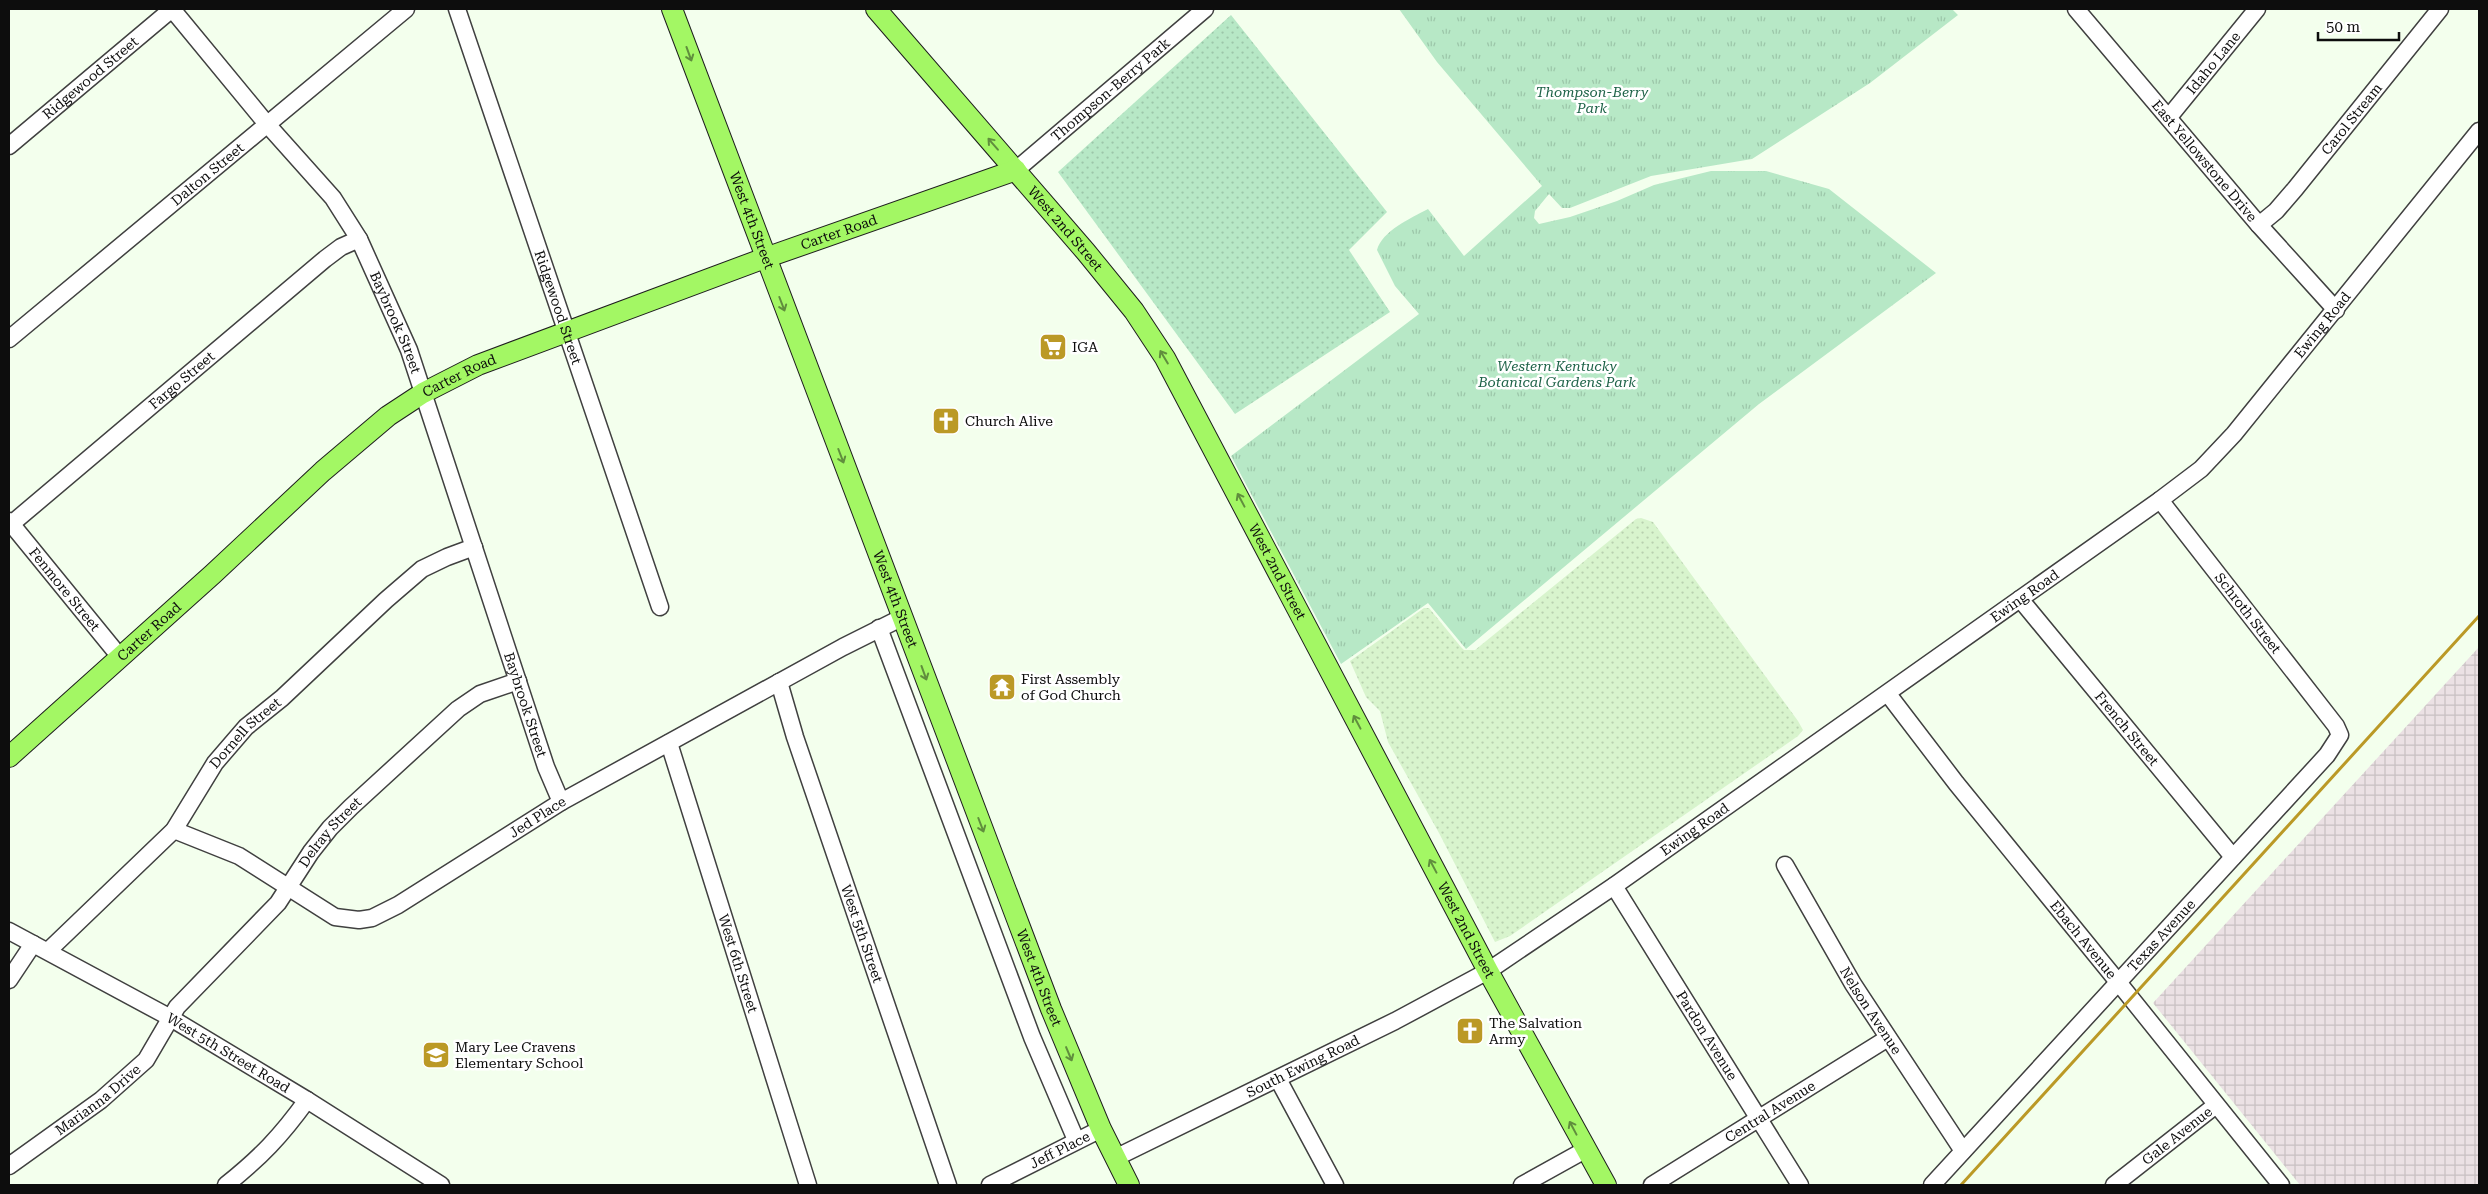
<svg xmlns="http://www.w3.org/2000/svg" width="2488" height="1194" viewBox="0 0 2488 1194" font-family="'Roboto Serif',serif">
  <defs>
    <pattern id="industrial-grid" width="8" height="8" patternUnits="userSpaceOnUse" patternTransform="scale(1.25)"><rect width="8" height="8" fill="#ebe1e4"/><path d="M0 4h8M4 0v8" fill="none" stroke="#c8c0c2"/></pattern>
    <pattern id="farmland-dots" width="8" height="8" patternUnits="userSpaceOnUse" patternTransform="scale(1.25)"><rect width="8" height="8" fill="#d8f4cd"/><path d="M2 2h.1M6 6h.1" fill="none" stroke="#b8d0af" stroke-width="1.8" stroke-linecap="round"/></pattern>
    <pattern id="grass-dots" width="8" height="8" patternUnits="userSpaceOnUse" patternTransform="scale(1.25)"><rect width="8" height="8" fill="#b7e8c6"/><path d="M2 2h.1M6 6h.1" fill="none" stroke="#9cc6a9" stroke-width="1.8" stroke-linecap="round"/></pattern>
    <pattern id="park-tufts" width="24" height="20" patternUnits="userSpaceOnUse" patternTransform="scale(1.25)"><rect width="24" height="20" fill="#b7e8c6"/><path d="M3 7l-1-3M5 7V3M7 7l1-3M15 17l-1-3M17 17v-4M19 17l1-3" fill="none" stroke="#9cc6a9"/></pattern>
  </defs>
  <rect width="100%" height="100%" fill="#f3ffed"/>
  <path fill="url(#industrial-grid)" d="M2479 647V1185H2300L2153 1003Z"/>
  <path fill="url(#farmland-dots)" d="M1641 518 1653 522 1798 721 1803 730 1798 736 1510 936 1495 942 1439 833 1388 742 1380 711 1366 697 1350 661 1424 608H1429L1461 647 1464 650H1475L1636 519Z"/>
  <path fill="url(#grass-dots)" d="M1231 15 1387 212 1349 250 1390 312 1235 414 1058 172Z"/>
  <path fill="url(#park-tufts)" d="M1399 9H1952L1958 15 1870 83 1752 159 1651 176 1570 208H1562L1549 194 1535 211 1534 218 1539 224 1570 217 1617 201 1654 185 1711 171H1766L1829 189 1936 273 1759 404 1466 649 1428 603 1341 664 1231 456 1419 314 1395 286 1377 250C1382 231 1411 218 1428 209L1464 256 1542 186 1437 62Z"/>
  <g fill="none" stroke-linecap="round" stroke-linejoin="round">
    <g stroke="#404040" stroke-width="19">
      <g id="minor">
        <path id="s1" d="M172 9 266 123 333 198 359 239 409 350 546 767 561 802"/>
        <path id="s2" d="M457 9 660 607"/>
        <path id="s3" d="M2076 9 2259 225 2336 310"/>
        <path id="s4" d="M2169 117 2257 9"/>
        <path id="s5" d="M9 146 172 9"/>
        <path id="s6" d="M1016 170 1205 9"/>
        <path id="s7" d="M2259 225 2276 211 2295 189 2440 9"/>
        <path id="s8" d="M9 339 406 9"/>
        <path id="s9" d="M9 521 120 657"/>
        <path id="s10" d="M9 526 325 259 341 247 359 239"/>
        <path id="s11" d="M2020 599 2233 857"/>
        <path d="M879 628 1032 1037 1076 1140"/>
        <path id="s12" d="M779 682 795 737 948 1185"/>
        <path id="s13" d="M1888 694 1956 783 2118 982 2281 1185"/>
        <path id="s14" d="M669 743 808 1185"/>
        <path id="s15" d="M174 830 239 856 335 917 359 920 372 918 398 905 561 802 843 647 903 617"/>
        <path id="s16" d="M1785 865 1853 984 1963 1151"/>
        <path id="s17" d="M1614 886 1800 1185"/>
        <path id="s18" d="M9 931 169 1017 307 1100 441 1185"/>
        <path id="s19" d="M48 951 174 830 215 763 246 727 282 698 386 600 422 569 447 557 474 547"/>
        <path d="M9 980 33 944"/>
        <path d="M1278 1079 1335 1185"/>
        <path id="s20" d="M1115 1158 1395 1021 1488 971 1614 886 2160 500 2201 469 2234 434 2479 131"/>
        <path id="s21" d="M9 1166 101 1100 146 1060 177 1007 278 903 311 852 330 828 351 807 458 709 480 694 518 681"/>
        <path d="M226 1185C261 1157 281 1136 307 1100"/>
        <path id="s22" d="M990 1185 1101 1129"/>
        <path d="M1522 1185 1585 1150"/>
        <path id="s23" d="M1652 1185 1888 1038"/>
        <path id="s24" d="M1932 1185 2327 755 2340 735 2336 726 2160 500"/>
        <path id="s25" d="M2114 1185 2216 1105"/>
      </g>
    </g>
    <g stroke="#1e1e1e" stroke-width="22">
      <g id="major">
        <path id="s26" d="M672 9 1051 1009 1101 1129 1129 1185"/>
        <path id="s27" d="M876 9 1086 252 1134 311 1165 358 1488 971 1606 1185"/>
        <path id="s28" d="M9 757 213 574 323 471 388 416 423 393 478 365 765 258 1016 170"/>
      </g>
    </g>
    <use href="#minor" stroke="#fff" stroke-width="16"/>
    <use href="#major" stroke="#a3f764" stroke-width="20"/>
    <path stroke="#bb9926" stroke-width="3" d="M1961 1185 2479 616"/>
  </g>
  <defs><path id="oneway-shaft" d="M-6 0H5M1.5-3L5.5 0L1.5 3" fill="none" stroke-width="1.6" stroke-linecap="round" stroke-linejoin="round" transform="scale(1.25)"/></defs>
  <g stroke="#608e3d">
    <use href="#oneway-shaft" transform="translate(689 54) rotate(70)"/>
    <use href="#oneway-shaft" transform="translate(993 144) rotate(-131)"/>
    <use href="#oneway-shaft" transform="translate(782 304) rotate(69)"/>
    <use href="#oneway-shaft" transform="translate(1164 357) rotate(-121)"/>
    <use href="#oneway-shaft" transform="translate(841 456) rotate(69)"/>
    <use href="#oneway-shaft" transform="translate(1241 500) rotate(-118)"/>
    <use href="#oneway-shaft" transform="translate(924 673) rotate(70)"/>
    <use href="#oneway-shaft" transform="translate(1357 722) rotate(-118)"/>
    <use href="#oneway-shaft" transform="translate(981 825) rotate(69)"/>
    <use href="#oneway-shaft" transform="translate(1433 866) rotate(-118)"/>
    <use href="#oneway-shaft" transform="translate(1069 1054) rotate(67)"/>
    <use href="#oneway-shaft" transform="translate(1573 1128) rotate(-118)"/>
  </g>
  <defs>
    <g id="supermarket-square" transform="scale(1.4375)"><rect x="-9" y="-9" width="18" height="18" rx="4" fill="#bb9926" stroke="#fff"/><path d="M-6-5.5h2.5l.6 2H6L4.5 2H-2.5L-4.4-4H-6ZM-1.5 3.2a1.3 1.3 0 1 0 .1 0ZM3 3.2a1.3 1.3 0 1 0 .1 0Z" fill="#fff"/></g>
    <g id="church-square" transform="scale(1.4375)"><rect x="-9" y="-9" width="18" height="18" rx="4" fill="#bb9926" stroke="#fff"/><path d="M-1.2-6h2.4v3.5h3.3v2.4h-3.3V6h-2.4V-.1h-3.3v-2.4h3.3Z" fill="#fff"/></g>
    <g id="temple-square" transform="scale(1.4375)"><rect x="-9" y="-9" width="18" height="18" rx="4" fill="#bb9926" stroke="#fff"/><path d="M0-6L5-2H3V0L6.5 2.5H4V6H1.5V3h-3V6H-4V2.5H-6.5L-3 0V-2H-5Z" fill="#fff"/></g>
    <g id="school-square" transform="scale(1.4375)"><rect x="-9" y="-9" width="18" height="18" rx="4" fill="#bb9926" stroke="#fff"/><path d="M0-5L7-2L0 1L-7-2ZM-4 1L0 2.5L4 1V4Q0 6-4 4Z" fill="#fff"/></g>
  </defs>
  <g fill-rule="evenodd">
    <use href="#supermarket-square" x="1053" y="347"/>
    <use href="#church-square" x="946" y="421"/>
    <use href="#temple-square" x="1002" y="687"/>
    <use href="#church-square" x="1470" y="1031"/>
    <use href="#school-square" x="436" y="1055"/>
  </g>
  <g text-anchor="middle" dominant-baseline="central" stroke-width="5" stroke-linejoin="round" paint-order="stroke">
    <g font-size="14" fill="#0d0d0d" stroke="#fff">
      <text stroke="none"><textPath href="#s4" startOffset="70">Idaho Lane</textPath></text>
      <text stroke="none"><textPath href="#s5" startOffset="106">Ridgewood Street</textPath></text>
      <text stroke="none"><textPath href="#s6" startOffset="124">Thompson-Berry Park</textPath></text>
      <text stroke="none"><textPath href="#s7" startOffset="141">Carol Stream</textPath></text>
      <text stroke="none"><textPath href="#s3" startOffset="199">East Yellowstone Drive</textPath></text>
      <text stroke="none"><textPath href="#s8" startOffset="258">Dalton Street</textPath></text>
      <text stroke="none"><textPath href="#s26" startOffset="226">West 4th Street</textPath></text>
      <text stroke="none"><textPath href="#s27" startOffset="290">West 2nd Street</textPath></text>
      <text stroke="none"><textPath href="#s28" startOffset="998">Carter Road</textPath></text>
      <text stroke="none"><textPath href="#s2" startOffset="315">Ridgewood Street</textPath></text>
      <text stroke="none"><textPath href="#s1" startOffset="388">Baybrook Street</textPath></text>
      <text stroke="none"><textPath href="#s20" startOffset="1478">Ewing Road</textPath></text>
      <text stroke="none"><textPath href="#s28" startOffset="592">Carter Road</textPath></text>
      <text stroke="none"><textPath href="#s10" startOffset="226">Fargo Street</textPath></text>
      <text stroke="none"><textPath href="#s27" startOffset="695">West 2nd Street</textPath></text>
      <text stroke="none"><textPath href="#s9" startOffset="88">Fenmore Street</textPath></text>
      <text stroke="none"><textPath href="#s20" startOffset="1072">Ewing Road</textPath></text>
      <text stroke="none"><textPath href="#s26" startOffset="631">West 4th Street</textPath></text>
      <text transform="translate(2248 613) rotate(52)">Schroth Street</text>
      <text stroke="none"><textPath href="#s28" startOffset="188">Carter Road</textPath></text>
      <text stroke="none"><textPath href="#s1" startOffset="792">Baybrook Street</textPath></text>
      <text stroke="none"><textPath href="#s11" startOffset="168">French Street</textPath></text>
      <text stroke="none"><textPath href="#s19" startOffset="296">Dornell Street</textPath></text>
      <text stroke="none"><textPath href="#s15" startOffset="415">Jed Place</textPath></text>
      <text stroke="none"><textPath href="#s20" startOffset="668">Ewing Road</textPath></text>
      <text stroke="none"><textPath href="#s21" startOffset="468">Delray Street</textPath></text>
      <text stroke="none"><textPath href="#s27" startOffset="1100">West 2nd Street</textPath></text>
      <text stroke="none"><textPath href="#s12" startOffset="265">West 5th Street</textPath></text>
      <text stroke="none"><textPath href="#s24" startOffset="339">Texas Avenue</textPath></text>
      <text stroke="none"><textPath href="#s13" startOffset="314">Ebach Avenue</textPath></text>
      <text stroke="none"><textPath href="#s14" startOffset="231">West 6th Street</textPath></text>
      <text stroke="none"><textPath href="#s26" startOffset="1036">West 4th Street</textPath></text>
      <text stroke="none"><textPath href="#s16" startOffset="169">Nelson Avenue</textPath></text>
      <text stroke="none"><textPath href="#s17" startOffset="176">Pardon Avenue</textPath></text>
      <text stroke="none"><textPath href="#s18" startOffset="251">West 5th Street Road</textPath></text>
      <text stroke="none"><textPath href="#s20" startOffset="209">South Ewing Road</textPath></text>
      <text stroke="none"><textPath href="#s21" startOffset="111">Marianna Drive</textPath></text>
      <text stroke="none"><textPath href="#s23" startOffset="139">Central Avenue</textPath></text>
      <text stroke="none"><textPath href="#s25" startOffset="80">Gale Avenue</textPath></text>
      <text stroke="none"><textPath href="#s22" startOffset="78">Jeff Place</textPath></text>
    </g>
    <g font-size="14" font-style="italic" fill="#1e6348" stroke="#fff">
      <text x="1592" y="92">Thompson-Berry<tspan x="1592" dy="16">Park</tspan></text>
      <text x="1557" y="366">Western Kentucky<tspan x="1557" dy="16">Botanical Gardens Park</tspan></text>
    </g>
    <g font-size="14" fill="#0d0d0d" stroke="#fff" text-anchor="start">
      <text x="1072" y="347">IGA</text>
      <text x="965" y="421">Church Alive</text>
      <text x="1021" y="679">First Assembly<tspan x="1021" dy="16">of God Church</tspan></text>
      <text x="1489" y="1023">The Salvation<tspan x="1489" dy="16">Army</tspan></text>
      <text x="455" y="1047">Mary Lee Cravens<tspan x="455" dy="16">Elementary School</tspan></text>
    </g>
  </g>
  <rect width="2488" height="1194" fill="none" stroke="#0d0d0d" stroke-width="20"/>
  <path d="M2318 32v8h81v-8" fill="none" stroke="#0d0d0d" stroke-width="2.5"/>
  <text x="2326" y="32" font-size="15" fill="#0d0d0d" stroke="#ffffff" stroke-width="4" paint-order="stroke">50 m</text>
</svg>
